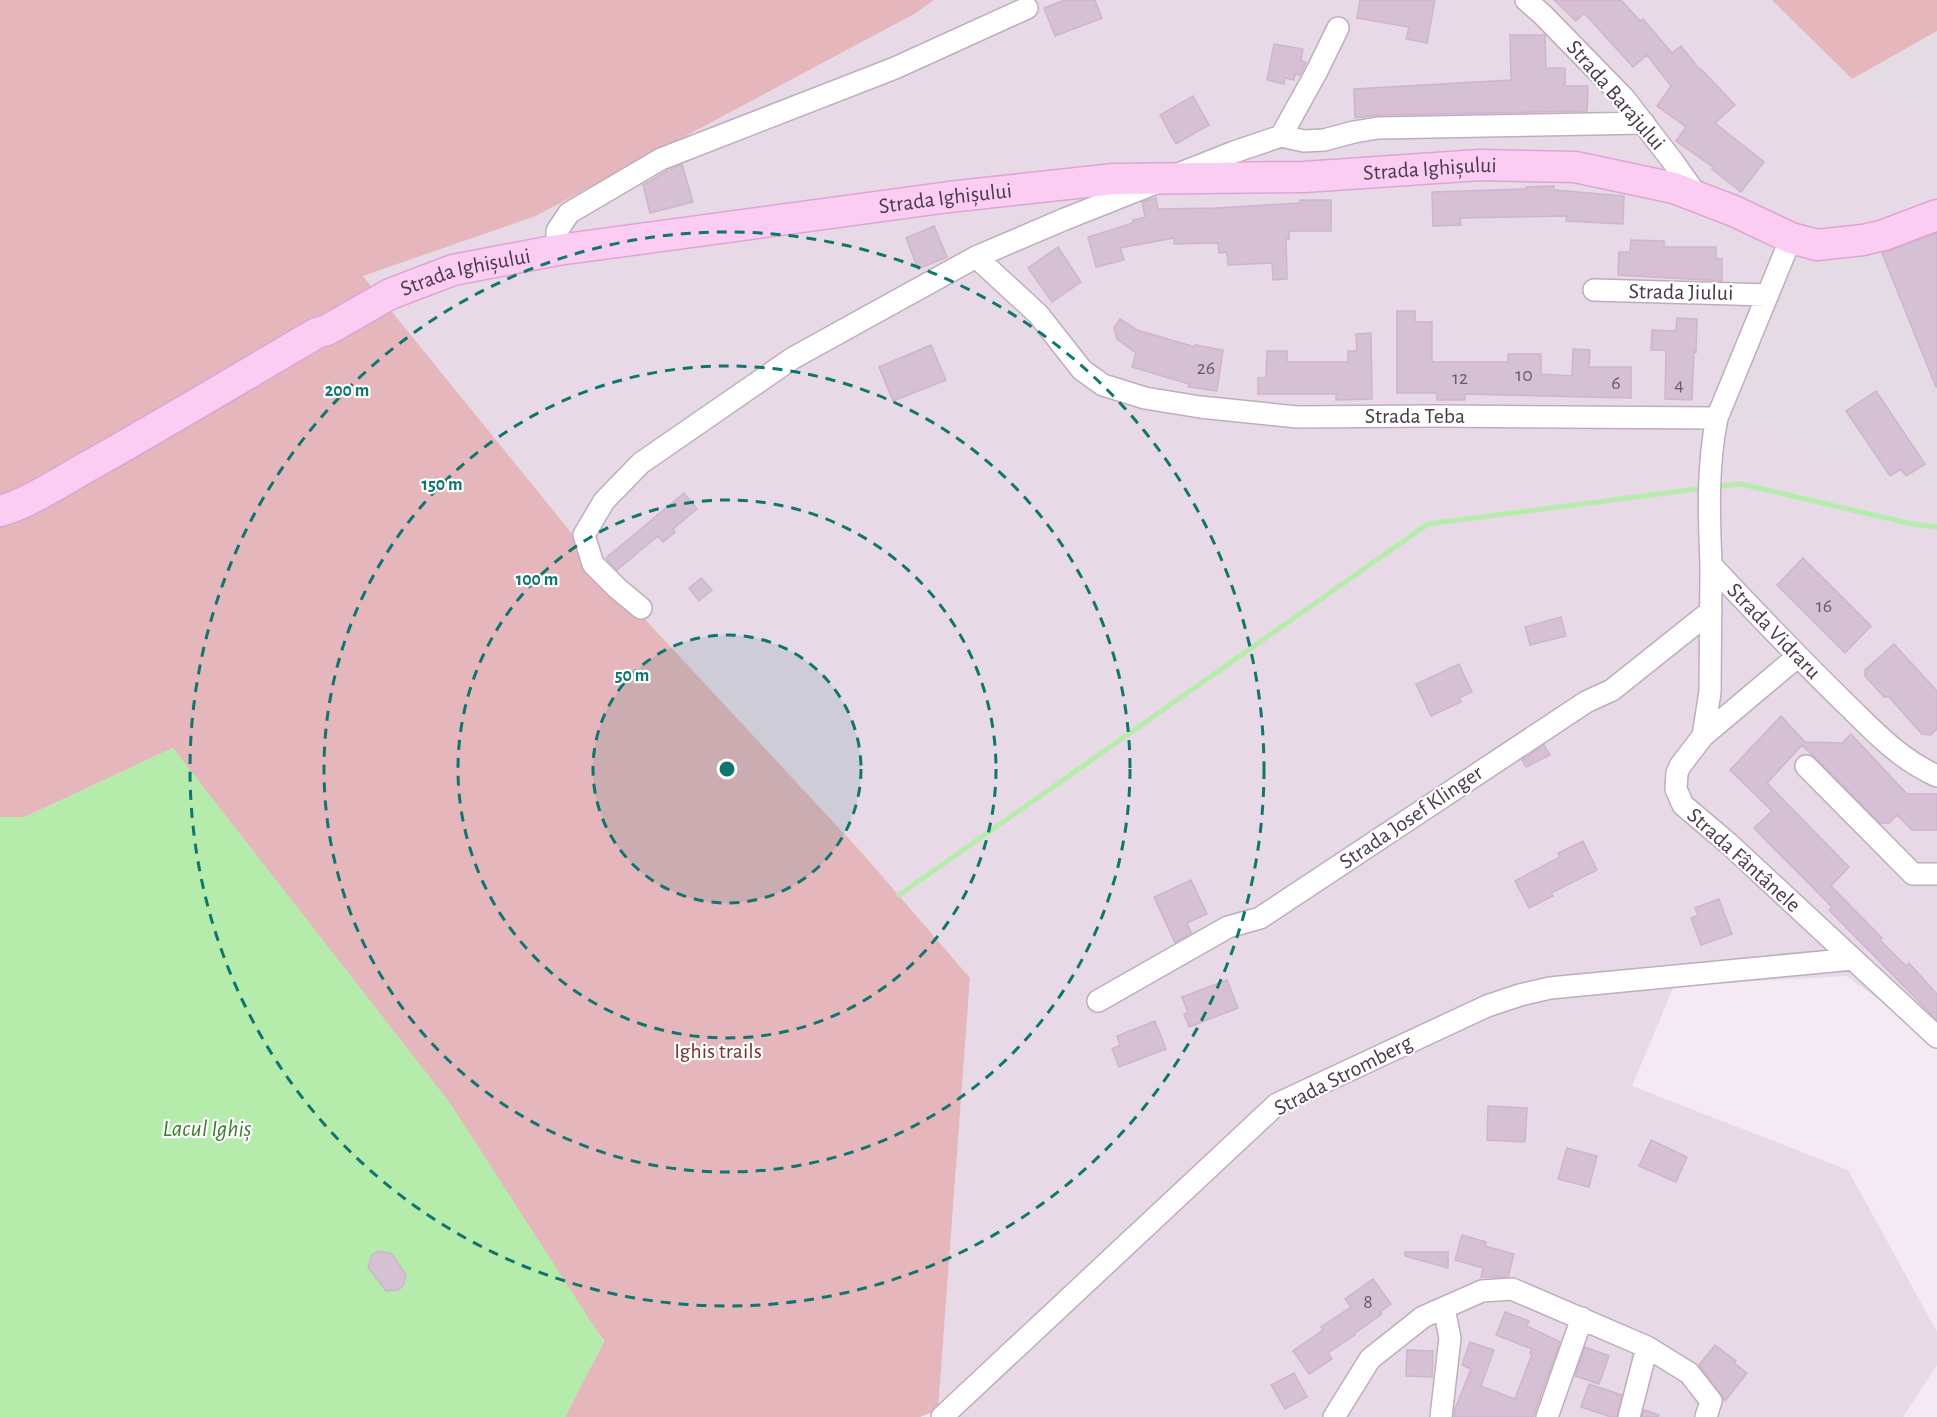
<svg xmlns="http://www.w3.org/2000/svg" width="1937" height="1417" viewBox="0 0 1937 1417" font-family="'Alegreya Sans',sans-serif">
  <rect width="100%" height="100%" fill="#f4eaf3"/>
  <path fill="#e8d9e6" d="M934 0H1772L1852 79 1937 131V215L1717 418 1937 503V1043L1847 976 1674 986 1632 1086 1848 1170 1937 1332V1365L1903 1417H945L938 1410 970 978 863 854 617 589 363 276 536 216 916 13Z"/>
  <path fill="#e4dbe4" d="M1937 31V131L1852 79Z
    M1937 215V503L1717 418 1791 238Z"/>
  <path fill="#e5b6bb" d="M0 0H934L916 13 536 216 363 276 617 589 863 854 970 978 938 1410 920 1417H565L604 1341 173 748 25 817H0Z
    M1772 0H1937V31L1852 79Z"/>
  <path fill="#b5ecab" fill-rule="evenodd" d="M173 748 450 1103 604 1342 565 1417H0V817H25ZM378 1251 392 1254 406 1275C403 1288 399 1290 386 1291L368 1267 372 1255Z"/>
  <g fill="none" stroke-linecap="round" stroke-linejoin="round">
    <path stroke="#b5ecab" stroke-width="5" d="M1714 487 1741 484 1912 524 1937 527
      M899 895 1428 524 1705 488"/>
  </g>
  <path fill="#d5c0d4" stroke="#cfb4ce" stroke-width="1.5" d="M1065 0H1095L1102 18 1055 36 1044 8Z
    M1360 0H1435L1427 43 1406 39 1409 27 1357 18Z
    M1554 0H1621L1640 21 1643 19 1672 53 1681 46 1700 70 1701 69 1735 105 1715 123 1764 162 1741 192 1712 169 1713 167 1676 141 1686 127 1657 106 1671 86 1647 55 1633 67 1584 13 1576 21Z
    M1510 35H1545L1546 68H1565V86H1588L1587 111 1378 115 1355 118 1354 89 1511 80Z
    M1274 44 1303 49 1301 61 1306 62 1304 67 1300 75 1295 74 1294 80 1285 78 1284 84 1267 80Z
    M1193 96 1209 125 1176 144 1160 115Z
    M682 164 693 202 650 213 643 185 667 171Z
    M1554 186V190L1624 196 1623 224 1566 221 1567 216 1460 218 1461 225 1433 226 1432 192 1526 189V187Z
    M1156 198 1158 209 1216 208 1300 203V200H1331V231H1289V239H1286L1287 279 1273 280 1272 263 1228 265 1227 252 1219 253 1218 243 1174 244V238L1120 248 1124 260 1096 267 1088 237 1133 223V220L1145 217 1142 202Z
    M934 226 947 257 918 269 906 238Z
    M1937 233V387H1936L1882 253Z
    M1631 240 1664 241V247H1716V259H1722V281L1618 275 1619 252H1630Z
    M1058 247 1081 282 1052 302 1028 268Z
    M1397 311H1415V322H1432V362H1508V354H1541V374L1572 376 1573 349 1590 350 1589 367H1631V398L1465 394V400H1437V393H1397Z
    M1677 318 1697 319 1696 352 1694 351 1692 400 1665 399 1666 350H1651L1652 330 1676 331Z
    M1120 319 1137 330 1195 347V345L1223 350 1217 391 1188 387 1189 384 1132 367 1136 353 1117 339 1114 328Z
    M1371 333 1372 399 1336 400V394H1258V378H1266L1267 351H1287V362H1348V351H1357L1356 334Z
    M931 345 946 380 893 401 879 367Z
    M1876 391 1925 464 1906 476 1901 469 1890 476 1846 411Z
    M684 493 697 509 673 529 675 532 663 542 658 536 617 570 606 558Z
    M1803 558 1871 626 1845 653 1777 585Z
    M701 578 712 590 699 601 689 588Z
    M1561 617 1566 636 1530 645 1525 627Z
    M1894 644 1937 691V729L1931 735 1922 734 1889 697H1884L1865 676V670Z
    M1459 664 1472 692 1459 698 1461 702 1431 716 1416 684Z
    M1781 716 1805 742 1842 743 1851 734 1907 794H1937V830H1912L1897 815 1889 823H1880L1802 745 1767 783 1849 867 1831 886 1882 938 1880 940 1906 966 1909 963 1937 994V1020L1829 910 1832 907 1754 828 1772 811 1730 770Z
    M1544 745 1550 755 1526 767 1522 760Z
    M1583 841 1597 870 1551 893 1553 896 1529 908 1515 881 1560 857 1558 853Z
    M1191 880 1207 914 1187 923 1191 933 1175 943 1154 897Z
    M1719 899 1732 934 1701 945 1691 918 1698 915 1695 908Z
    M1227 980 1238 1008 1189 1027 1184 1014 1188 1013 1182 997Z
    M1155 1021 1166 1049 1119 1067 1112 1049 1120 1045 1117 1036Z
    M1488 1106 1527 1108 1525 1142 1487 1140Z
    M1651 1140 1687 1157 1676 1182 1639 1166Z
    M1567 1148 1597 1156 1589 1187 1558 1179Z
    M1462 1235 1486 1242 1485 1246 1514 1254 1508 1277H1481L1483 1268 1455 1260Z
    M378 1251 392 1254 406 1275 403 1286 398 1290 386 1291 368 1267 372 1255Z
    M1405 1252H1448V1268L1405 1256Z
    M1373 1279 1391 1304 1380 1312 1382 1314 1354 1334 1355 1335 1328 1353 1332 1359 1309 1374 1293 1351 1323 1330 1321 1327 1351 1307 1345 1299Z
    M1505 1312 1529 1321 1527 1326 1560 1342 1533 1417H1454L1455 1409 1471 1369 1462 1365 1470 1342 1494 1350 1481 1386 1515 1399 1532 1354 1530 1353 1532 1349 1496 1335Z
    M1715 1345 1736 1361 1734 1363 1747 1373 1725 1401 1699 1365Z
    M1585 1347 1609 1356 1599 1384 1575 1376Z
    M1407 1350 1433 1351 1432 1377 1406 1376Z
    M1294 1373 1307 1397 1285 1409 1271 1385Z
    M1589 1384 1622 1395 1617 1417H1611L1581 1407Z
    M1644 1410 1659 1415 1658 1417H1642Z"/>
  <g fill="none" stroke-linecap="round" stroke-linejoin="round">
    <g stroke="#bfadbd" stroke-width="24">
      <path id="street" d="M1526 0 1543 15 1624 98 1674 163 1698 197
        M1281 136 1316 73 1338 28
        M1791 238 1717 418C1707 466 1709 517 1711 565 1755 612 1799 658 1845 703 1874 731 1899 759 1937 776
        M558 250 557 231 569 213 661 159 895 68 1027 8
        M976 257 1038 314 1082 370 1103 385 1145 398 1200 407 1297 417 1433 416 1717 418
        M1594 290 1768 295
        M1711 565 1710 692 1703 736 1680 766 1677 773 1676 789 1683 805 1728 843 1937 1037
        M641 608 617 588 593 564 584 535 604 501 641 463 793 358 976 257 1065 219 1234 152 1281 136 1304 141 1324 140 1354 132 1378 128 1644 123
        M1703 736 1797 657
        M1806 766 1913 874H1937
        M1098 1001 1228 927 1260 918 1586 702 1612 690 1711 611
        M942 1417 1277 1104 1487 1006 1520 995 1550 988 1853 959
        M1334 1417 1370 1359 1423 1317 1482 1291 1512 1289 1647 1347 1689 1373 1711 1401 1706 1417
        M1441 1417 1450 1338 1444 1308
        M1547 1417 1582 1318
        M1629 1417 1647 1347"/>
    </g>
    <g stroke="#dda5d3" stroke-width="33">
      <g id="secondary">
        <path id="s1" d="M0 511C30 503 66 478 94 463 169 421 243 376 317 333L327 330 390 294 453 270 479 265 558 250 949 197 1114 179 1304 177 1480 165 1575 167 1674 188 1734 211 1791 238 1817 245 1863 240 1884 235 1937 215"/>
      </g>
    </g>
    <use href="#street" stroke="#fff" stroke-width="21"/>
    <use href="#secondary" stroke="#fbcdf2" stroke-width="30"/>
  </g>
  <circle cx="727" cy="769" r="134" fill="#0f766e" fill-opacity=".12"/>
  <g fill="none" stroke="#0f766e" stroke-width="3" stroke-dasharray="10 8">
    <circle cx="727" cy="769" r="134"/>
    <circle cx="727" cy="769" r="269"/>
    <circle cx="727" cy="769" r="403"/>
    <circle cx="727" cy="769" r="537"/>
  </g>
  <g text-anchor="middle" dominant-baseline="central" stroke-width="4.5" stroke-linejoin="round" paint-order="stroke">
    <g font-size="20" fill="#6b5b6a">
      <text x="1206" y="368">26</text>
      <text x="1524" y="375">10</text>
      <text x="1460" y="378">12</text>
      <text x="1616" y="383">6</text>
      <text x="1679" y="385">4</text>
      <text x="1824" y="606">16</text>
      <text x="1368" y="1302">8</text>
    </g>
    <g font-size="22" fill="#483947" stroke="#fff">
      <text transform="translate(1616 95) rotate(49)">Strada Barajului</text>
      <text stroke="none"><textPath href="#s1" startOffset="1498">Strada Ighișului</textPath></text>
      <text stroke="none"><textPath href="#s1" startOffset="1012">Strada Ighișului</textPath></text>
      <text stroke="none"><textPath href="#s1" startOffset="526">Strada Ighișului</textPath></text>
      <text transform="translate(1681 292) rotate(1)">Strada Jiului</text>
      <text x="1415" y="416">Strada Teba</text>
      <text transform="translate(1774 631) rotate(46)">Strada Vidraru</text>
      <text transform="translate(1411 817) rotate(-34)">Strada Josef Klinger</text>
      <text transform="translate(1744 860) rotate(42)">Strada Fântânele</text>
      <text transform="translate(1343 1075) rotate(-27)">Strada Stromberg</text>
    </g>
    <g font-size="22" fill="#76332f" stroke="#fff">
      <text x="718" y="1051">Ighis trails</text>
    </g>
    <g font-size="24" font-style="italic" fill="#387f2c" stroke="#fff">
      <text x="207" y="1129">Lacul Ighiș</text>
    </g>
  </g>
  <circle cx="727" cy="769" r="9" fill="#0f766e" stroke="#fff" stroke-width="3"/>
  <g font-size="18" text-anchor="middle" font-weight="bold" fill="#0f766e" stroke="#fff" stroke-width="4.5" stroke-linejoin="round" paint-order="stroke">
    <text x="347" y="396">200 m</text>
    <text x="442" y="490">150 m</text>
    <text x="537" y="585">100 m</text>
    <text x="632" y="681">50 m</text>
  </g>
</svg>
